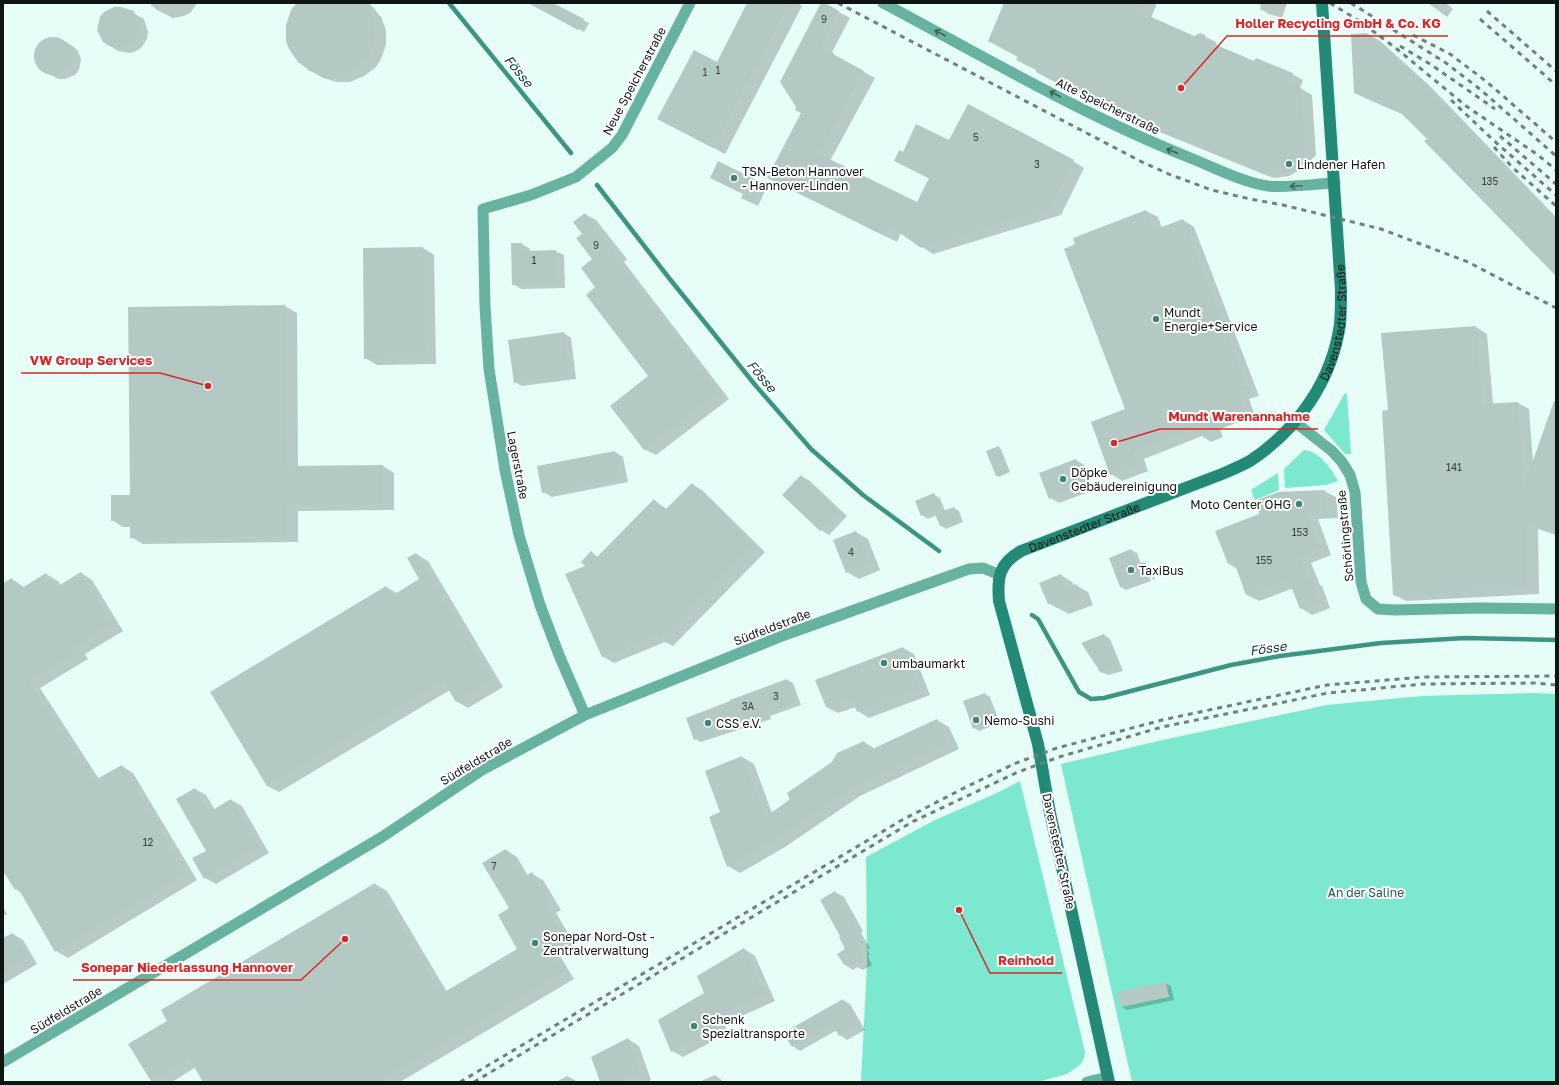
<svg xmlns="http://www.w3.org/2000/svg" width="1559" height="1085" viewBox="0 0 1559 1085" font-family="'Golos Text',sans-serif">
  <rect width="100%" height="100%" fill="#e7fdf7"/>
  <path fill="#7ce8d0" d="M1345 393 1347 394 1351 454H1345L1324 430Z
    M1304 450C1319 451 1332 469 1338 481L1326 485 1285 488 1284 469Z
    M1278 473 1279 490 1255 500 1251 490Z
    M1533 693 1556 694V1082H1132L1061 764 1163 740 1327 705 1422 696Z
    M1020 781 1085 1052 1084 1058 1081 1064 1067 1074 1038 1082H861L867 964 866 857 935 820 995 794Z"/>
  <path fill="#0003" d="M149 3H197L191 12 184 16 173 18 157 10Z
    M298 3H368L371 5 381 17 386 30V45L381 59 376 67 364 76 350 82H337L323 78 311 71Z
    M529 3H550L589 23 584 32Z
    M748 3H798L802 6 725 154 670 125 717 63Z
    M822 3 850 18 832 52 834 53 833 55 875 78 830 161 918 203 930 179 895 161 903 153 950 141 1073 161 1084 168 1061 215 933 254 901 233 897 242 768 178 802 112Z
    M1005 3H1157L1151 18 1194 37 1204 36 1216 42 1217 46 1255 62 1292 74 1303 80 1300 88 1312 95 1316 155 1303 168 1289 176 1274 178 1268 176 1120 116 1048 78 1019 57Z
    M1254 3H1287L1282 18 1269 14 1260 9 1261 5Z
    M1428 3H1446L1453 9 1447 17Z
    M135 14 144 19 148 32 147 39 142 47 136 51 130 53 118 51 109 45Z
    M1367 34 1379 40 1429 85 1556 217V275L1429 139 1404 115 1367 99 1355 92Z
    M49 38H59L74 47 78 51 81 59 79 70 75 75 65 79H59L44 72 36 62 34 56 38 45 43 40Z
    M762 184 767 187 758 206 748 201 744 194Z
    M1146 211 1158 217 1162 228 1183 220 1194 227 1259 396 1249 399 1255 416 1220 429 1223 437 1211 442 1202 436 1144 459 1148 471 1122 481 1111 474 1126 409Z
    M585 214 596 220 627 259 624 262 729 399 656 455 644 449 650 376 597 287 594 259 583 234Z
    M522 244 530 249V251H555L564 255 565 288 521 289 513 284Z
    M423 248 434 255 436 364 377 365 365 358Z
    M285 306 297 313 298 467 383 466 394 473V510L298 511V542L143 544 131 537V527H123L112 520 131 496 129 308Z
    M1476 327 1487 334 1493 404 1518 403 1529 409 1533 463 1556 399V535L1538 529 1539 594 1406 601 1394 595 1389 411Z
    M564 333 571 338 576 379 522 386 515 382Z
    M999 448 1001 449 1010 472 999 477 996 475Z
    M615 452 623 457 628 482 552 497 543 492Z
    M1076 460 1084 465 1094 490 1059 503 1050 498Z
    M801 476 810 481 847 516 829 535 821 530Z
    M692 484 703 491 765 552 673 646 665 642 614 663 602 656 587 566 591 553 598 557 654 501 667 509Z
    M1324 491 1336 497 1338 518 1318 519 1331 555 1311 563 1320 585 1322 586 1330 608 1312 615 1301 608 1294 591 1291 589 1259 601 1247 595 1237 569 1229 564Z
    M934 495 940 498 945 511 954 508 959 511 963 522 946 529 940 525 937 515 928 519 922 515Z
    M856 532 868 539 880 570 859 579 847 572Z
    M1131 550 1137 553 1141 564 1145 563 1150 566 1155 579 1153 580 1147 566H1145L1151 581 1126 590 1121 587Z
    M416 554 428 561 503 687 468 708 456 701 450 690 279 792 267 786 212 692 386 587 397 593 420 580Z
    M81 573 92 580 123 631 85 654 88 659 40 688 99 779 122 766 133 773 197 880 68 958 56 951 21 893 16 889 3 869V584L12 579 24 587 46 574 58 581 61 585Z
    M1061 575 1072 582 1074 586 1076 585 1088 592 1093 605 1069 614 1048 603Z
    M1104 635 1110 639 1123 671 1108 675 1102 672Z
    M903 648 914 654 930 695 869 718 858 711 856 707 838 713 826 707Z
    M787 680 793 683 801 705 770 716 771 719 701 742 695 739Z
    M985 694 990 697 1000 723 979 731 974 728Z
    M937 720 949 727 959 749 860 796 785 847 740 873 728 866 710 817 722 812 742 757 754 764 772 813 864 742 875 749Z
    M195 789 206 795 215 810 231 800 242 806 269 853 216 884 205 878 207 851Z
    M506 850 517 857 528 876 532 874 543 880 561 910 556 913 575 945 559 954 574 979 400 1082H204L196 1067 172 1082H154L152 1081 168 1021 375 884 387 891 447 992 519 950 511 909Z
    M835 892 844 897 863 931 861 933 870 948 867 949 870 955 868 956 872 965 863 970 857 967 853 970 845 965 838 954 847 949 842 936Z
    M3 907 7 914 3 916Z
    M13 934 23 940 37 964 3 984V939Z
    M744 949 755 956 775 1001 724 1024 728 1033 683 1057 672 1051 706 994Z
    M1165 983 1171 986 1174 1000 1127 1010 1122 1007Z
    M843 1000 850 1004 865 1030 847 1040 840 1035 837 1030 800 1051 793 1046Z
    M628 1039 639 1046 651 1080 646 1082H601Z
    M715 1075 724 1082H699Z
    M567 1076 578 1082H556Z"/>
  <g fill="none" stroke-linecap="round" stroke-linejoin="round">
    <path stroke="#3c9583" stroke-width="4.5" d="M449 3 571 153
      M597 185 669 278 756 386 811 449 863 495 939 551
      M1032 615 1038 619 1079 692 1091 699 1104 698 1231 665 1280 656 1381 643 1465 638 1556 640"/>
  </g>
  <path fill="#b5c9c4" d="M297 3H364L369 9 374 22 375 38 370 53 365 60 353 70 338 75 325 76 310 71 298 62 289 49 286 41V25L291 10Z
    M528 3H553L584 19 578 30Z
    M747 3H789L713 148 657 119 694 50 717 62Z
    M821 3H825L839 11 822 45 823 46 822 48 864 71 819 154 917 202 929 178 894 161 899 150 903 152 916 124 949 140 968 104 1074 160 1050 209 921 248 890 226 885 236 767 178 801 113 795 110 796 107 780 82Z
    M1004 3H1143L1140 12 1194 36 1200 33 1205 35 1207 41 1254 61 1256 58 1293 73 1289 82 1301 88 1305 148 1292 162 1281 168 1269 172 1259 171 1108 110 1036 72V70L1016 60 1018 57 988 41Z
    M114 7H121L134 11 139 27 138 34 133 42 127 46 120 48 109 46 103 42 97 30 100 17 104 12Z
    M1367 33 1417 77 1556 221V276L1424 141 1427 139 1401 113 1354 93 1351 34Z
    M34 56a19 19 0 1 1 38 0a19 19 0 1 1-38 0Z
    M718 161 762 183 752 203 741 198 743 194 710 178Z
    M1146 210 1154 230 1183 219 1248 389 1238 393 1244 410 1210 423 1212 430 1198 436 1195 428 1133 452 1137 465 1110 475 1091 422 1125 409 1064 249 1075 244 1073 238Z
    M585 213 616 253 613 255 718 392 644 450 610 406 648 376 586 295 595 287 581 268 592 259 576 238 582 234 573 222Z
    M511 243H522L523 251 556 250 557 284 512 285Z
    M423 247 425 358 364 359 363 248Z
    M285 305 287 466 383 465V504L287 505V536L130 538V520L111 521V495H130L128 307Z
    M1476 326 1482 404 1518 402 1524 486 1554 401H1556V533L1527 523V588L1393 595 1382 411 1388 410 1381 333Z
    M564 332 569 375 514 383 508 340Z
    M999 446 1008 471 996 476 986 451Z
    M615 451 620 478 542 493 537 466Z
    M1076 459 1086 485 1049 499 1039 473Z
    M801 475 839 511 820 531 782 495Z
    M692 483 754 545 660 640 655 635 602 657 565 574 585 566 581 562 591 551 597 557 654 499 665 510Z
    M1325 490 1327 512 1307 513 1320 549 1300 556 1309 579H1311L1319 602 1300 609 1291 586 1287 588 1284 581 1246 595 1234 562 1228 564 1215 531 1259 514 1255 501 1278 492Z
    M934 493 940 508 921 516 915 501Z
    M954 507 958 519 940 526 935 514Z
    M856 531 869 564 846 573 833 540Z
    M1131 549 1137 564 1145 562 1150 576 1120 587 1109 558Z
    M416 553 492 680 456 702 443 681 267 786 210 692 386 586 392 596 419 579 407 558Z
    M81 572 112 624 74 647 77 652 29 681 93 781 122 765 186 874 55 952 18 888 15 890 3 871V583L12 578 19 590 46 573 55 588Z
    M1061 574 1066 588 1076 584 1082 598 1056 608 1054 602 1048 604 1039 583Z
    M1104 634 1118 668 1101 673 1081 643Z
    M903 647 919 688 857 712 851 698 826 707 815 680Z
    M787 679 796 702 765 713 766 716 694 740 686 718 730 701V700Z
    M985 693 995 720 973 729 963 701Z
    M937 719 948 742 848 790 773 841 727 867 709 817 720 812 705 771 742 756 765 817 790 800 787 793 832 762 837 753 864 741 868 751Z
    M195 788 209 812 231 799 259 846 204 879 192 858 206 851 176 799Z
    M506 849 523 878 532 872 550 903 545 906 564 938 549 948 563 972 378 1082H203L189 1058 151 1081 128 1044 167 1021 161 1010 375 883 441 994 517 949 498 915 509 908 482 863Z
    M835 891 855 925 853 928 862 943 859 944 862 950 860 951 864 960 853 966 851 961 844 965 837 954 845 949 839 937 840 936 820 900Z
    M13 933 27 958 3 972V938Z
    M744 948 764 994 713 1017 717 1026 671 1052 658 1020 704 993 697 976Z
    M1166 982 1169 997 1121 1007 1117 992Z
    M843 999 858 1025 839 1036 832 1024 792 1047 783 1033Z
    M628 1038 640 1073 619 1082H600L591 1057Z"/>
  <g fill="none" stroke-linecap="round" stroke-linejoin="round">
    <path stroke="#67b2a0" stroke-width="11" d="M883 3C983 56 1083 115 1188 157 1211 166 1244 183 1268 186 1290 188 1313 184 1335 183
      M1295 422 1332 451 1342 462 1350 475 1355 492 1361 582 1366 599 1378 609 1395 610 1478 608 1556 609
      M585 715 559 655 540 605 519 535 505 470 489 369 485 306 483 209 531 195 576 177 612 148 622 135 690 3
      M3 1062 382 837 482 770 585 715 782 636 969 569 983 568 1000 575
      M1087 1082 1108 1077"/>
    <path stroke="#228a77" stroke-width="12" id="s1" d="M1109 1082 1050 813 1038 744 999 601C997 577 999 564 1021 551L1222 474C1231 470 1241 466 1250 461 1298 429 1332 381 1340 324 1341 313 1341 301 1341 290L1322 3"/>
    <path stroke="#72807c" stroke-width="3" stroke-dasharray="5 5" stroke-linecap="butt" d="M838 3 1144 163 1171 175 1212 190 1250 199 1283 205 1381 229 1468 262 1556 308
      M1330 3 1361 22 1397 49 1466 106 1538 155 1556 170
      M1351 3 1446 63 1481 90 1556 156
      M1487 11 1556 71
      M1480 19 1556 85
      M1413 35 1450 54 1487 82 1556 142
      M1400 46 1430 64 1495 109
      M1451 100 1492 139 1556 195
      M1500 136 1556 184
      M1494 147 1512 167 1556 206
      M460 1082 902 820 966 787 1016 763 1057 748 1162 720 1327 685 1424 677 1556 676
      M474 1082 912 822 1018 772 1059 757 1162 727 1328 693 1423 684 1536 683 1556 685"/>
  </g>
  <defs><path id="oneway-shaft" d="M-6 0H5M1.5-3L5.5 0L1.5 3" fill="none" stroke-width="1.6" stroke-linecap="round" stroke-linejoin="round"/></defs>
  <g stroke="#3a645a">
    <use href="#oneway-shaft" transform="translate(940 33) rotate(-152)"/>
    <use href="#oneway-shaft" transform="translate(1055 94) rotate(-152)"/>
    <use href="#oneway-shaft" transform="translate(1172 151) rotate(-158)"/>
    <use href="#oneway-shaft" transform="translate(1296 186) rotate(177)"/>
  </g>
  <g fill="#418375" stroke="#fff" stroke-width="1.5">
    <circle cx="1289" cy="164" r="4"/>
    <circle cx="734" cy="178" r="4"/>
    <circle cx="1156" cy="319" r="4"/>
    <circle cx="1063" cy="479" r="4"/>
    <circle cx="1299" cy="504" r="4"/>
    <circle cx="1131" cy="570" r="4"/>
    <circle cx="884" cy="663" r="4"/>
    <circle cx="976" cy="720" r="4"/>
    <circle cx="708" cy="723" r="4"/>
    <circle cx="535" cy="943" r="4"/>
    <circle cx="694" cy="1026" r="4"/>
  </g>
  <g text-anchor="middle" dominant-baseline="central" stroke-width="4" stroke-linejoin="round" paint-order="stroke">
    <g font-size="10" fill="#38423f">
      <text x="824" y="19">9</text>
      <text x="718" y="70">1</text>
      <text x="705" y="72">1</text>
      <text x="976" y="137">5</text>
      <text x="1037" y="164">3</text>
      <text x="1490" y="181">135</text>
      <text x="596" y="245">9</text>
      <text x="534" y="260">1</text>
      <text x="1454" y="467">141</text>
      <text x="1300" y="532">153</text>
      <text x="851" y="552">4</text>
      <text x="1264" y="560">155</text>
      <text x="776" y="696">3</text>
      <text x="748" y="706">3A</text>
      <text x="148" y="842">12</text>
      <text x="494" y="866">7</text>
    </g>
    <g font-size="12" fill="#0e1513" stroke="#fff">
      <text transform="translate(634 81) rotate(-62)">Neue Speicherstraße</text>
      <text transform="translate(1108 106) rotate(26)">Alte Speicherstraße</text>
      <text stroke="none"><textPath href="#s1" startOffset="968">Davenstedter Straße</textPath></text>
      <text transform="translate(518 465) rotate(79)">Lagerstraße</text>
      <text stroke="none"><textPath href="#s1" startOffset="620">Davenstedter Straße</textPath></text>
      <text transform="translate(1345 536) rotate(-95)">Schörlingstraße</text>
      <text transform="translate(772 627) rotate(-21)">Südfeldstraße</text>
      <text transform="translate(476 761) rotate(-31)">Südfeldstraße</text>
      <text transform="translate(1059 851) rotate(78)">Davenstedter Straße</text>
      <text transform="translate(66 1010) rotate(-31)">Südfeldstraße</text>
    </g>
    <g font-size="12" fill="#0e1513" stroke="#fff" text-anchor="start">
      <text x="1297" y="164">Lindener Hafen</text>
      <text x="742" y="171">TSN-Beton Hannover<tspan x="742" dy="14">- Hannover-Linden</tspan></text>
      <text x="1164" y="312">Mundt<tspan x="1164" dy="14">Energie+Service</tspan></text>
      <text x="1071" y="472">Döpke<tspan x="1071" dy="14">Gebäudereinigung</tspan></text>
      <text x="1291" y="504" text-anchor="end">Moto Center OHG</text>
      <text x="1139" y="570">TaxiBus</text>
      <text x="892" y="663">umbaumarkt</text>
      <text x="984" y="720">Nemo-Sushi</text>
      <text x="716" y="723">CSS e.V.</text>
      <text x="543" y="936">Sonepar Nord-Ost -<tspan x="543" dy="14">Zentralverwaltung</tspan></text>
      <text x="702" y="1019">Schenk<tspan x="702" dy="14">Spezialtransporte</tspan></text>
    </g>
    <g font-size="12" fill="#25594e" stroke="#fff">
      <text x="1366" y="892">An der Saline</text>
    </g>
    <g font-size="13" font-style="italic" fill="#003a30" stroke="#fff">
      <text transform="translate(519 71) rotate(51)">Fösse</text>
      <text transform="translate(762 376) rotate(50)">Fösse</text>
      <text transform="translate(1268 648) rotate(-8)">Fösse</text>
    </g>
  </g>
  <path fill="none" stroke="#d62828" stroke-width="1.5" d="M1181 88L1227 36H1448M208 386L160 373H21M1114 443L1160 429H1318M959 910L990 973H1062M345 939L301 980H73"/>
  <g fill="#d62828" stroke="#fff" stroke-width="1.5">
    <circle cx="1181" cy="88" r="4"/>
    <circle cx="208" cy="386" r="4"/>
    <circle cx="1114" cy="443" r="4"/>
    <circle cx="959" cy="910" r="4"/>
    <circle cx="345" cy="939" r="4"/>
  </g>
  <g font-size="13" text-anchor="middle" font-weight="bold" fill="#d62828" stroke="#fff" stroke-width="4" stroke-linejoin="round" paint-order="stroke">
    <text x="1338" y="28">Holler Recycling GmbH &amp; Co. KG</text>
    <text x="91" y="365">VW Group Services</text>
    <text x="1239" y="421">Mundt Warenannahme</text>
    <text x="1026" y="965">Reinhold</text>
    <text x="187" y="972">Sonepar Niederlassung Hannover</text>
  </g>
  <rect width="1559" height="1085" fill="none" stroke="#0e1513" stroke-width="8"/>
</svg>
